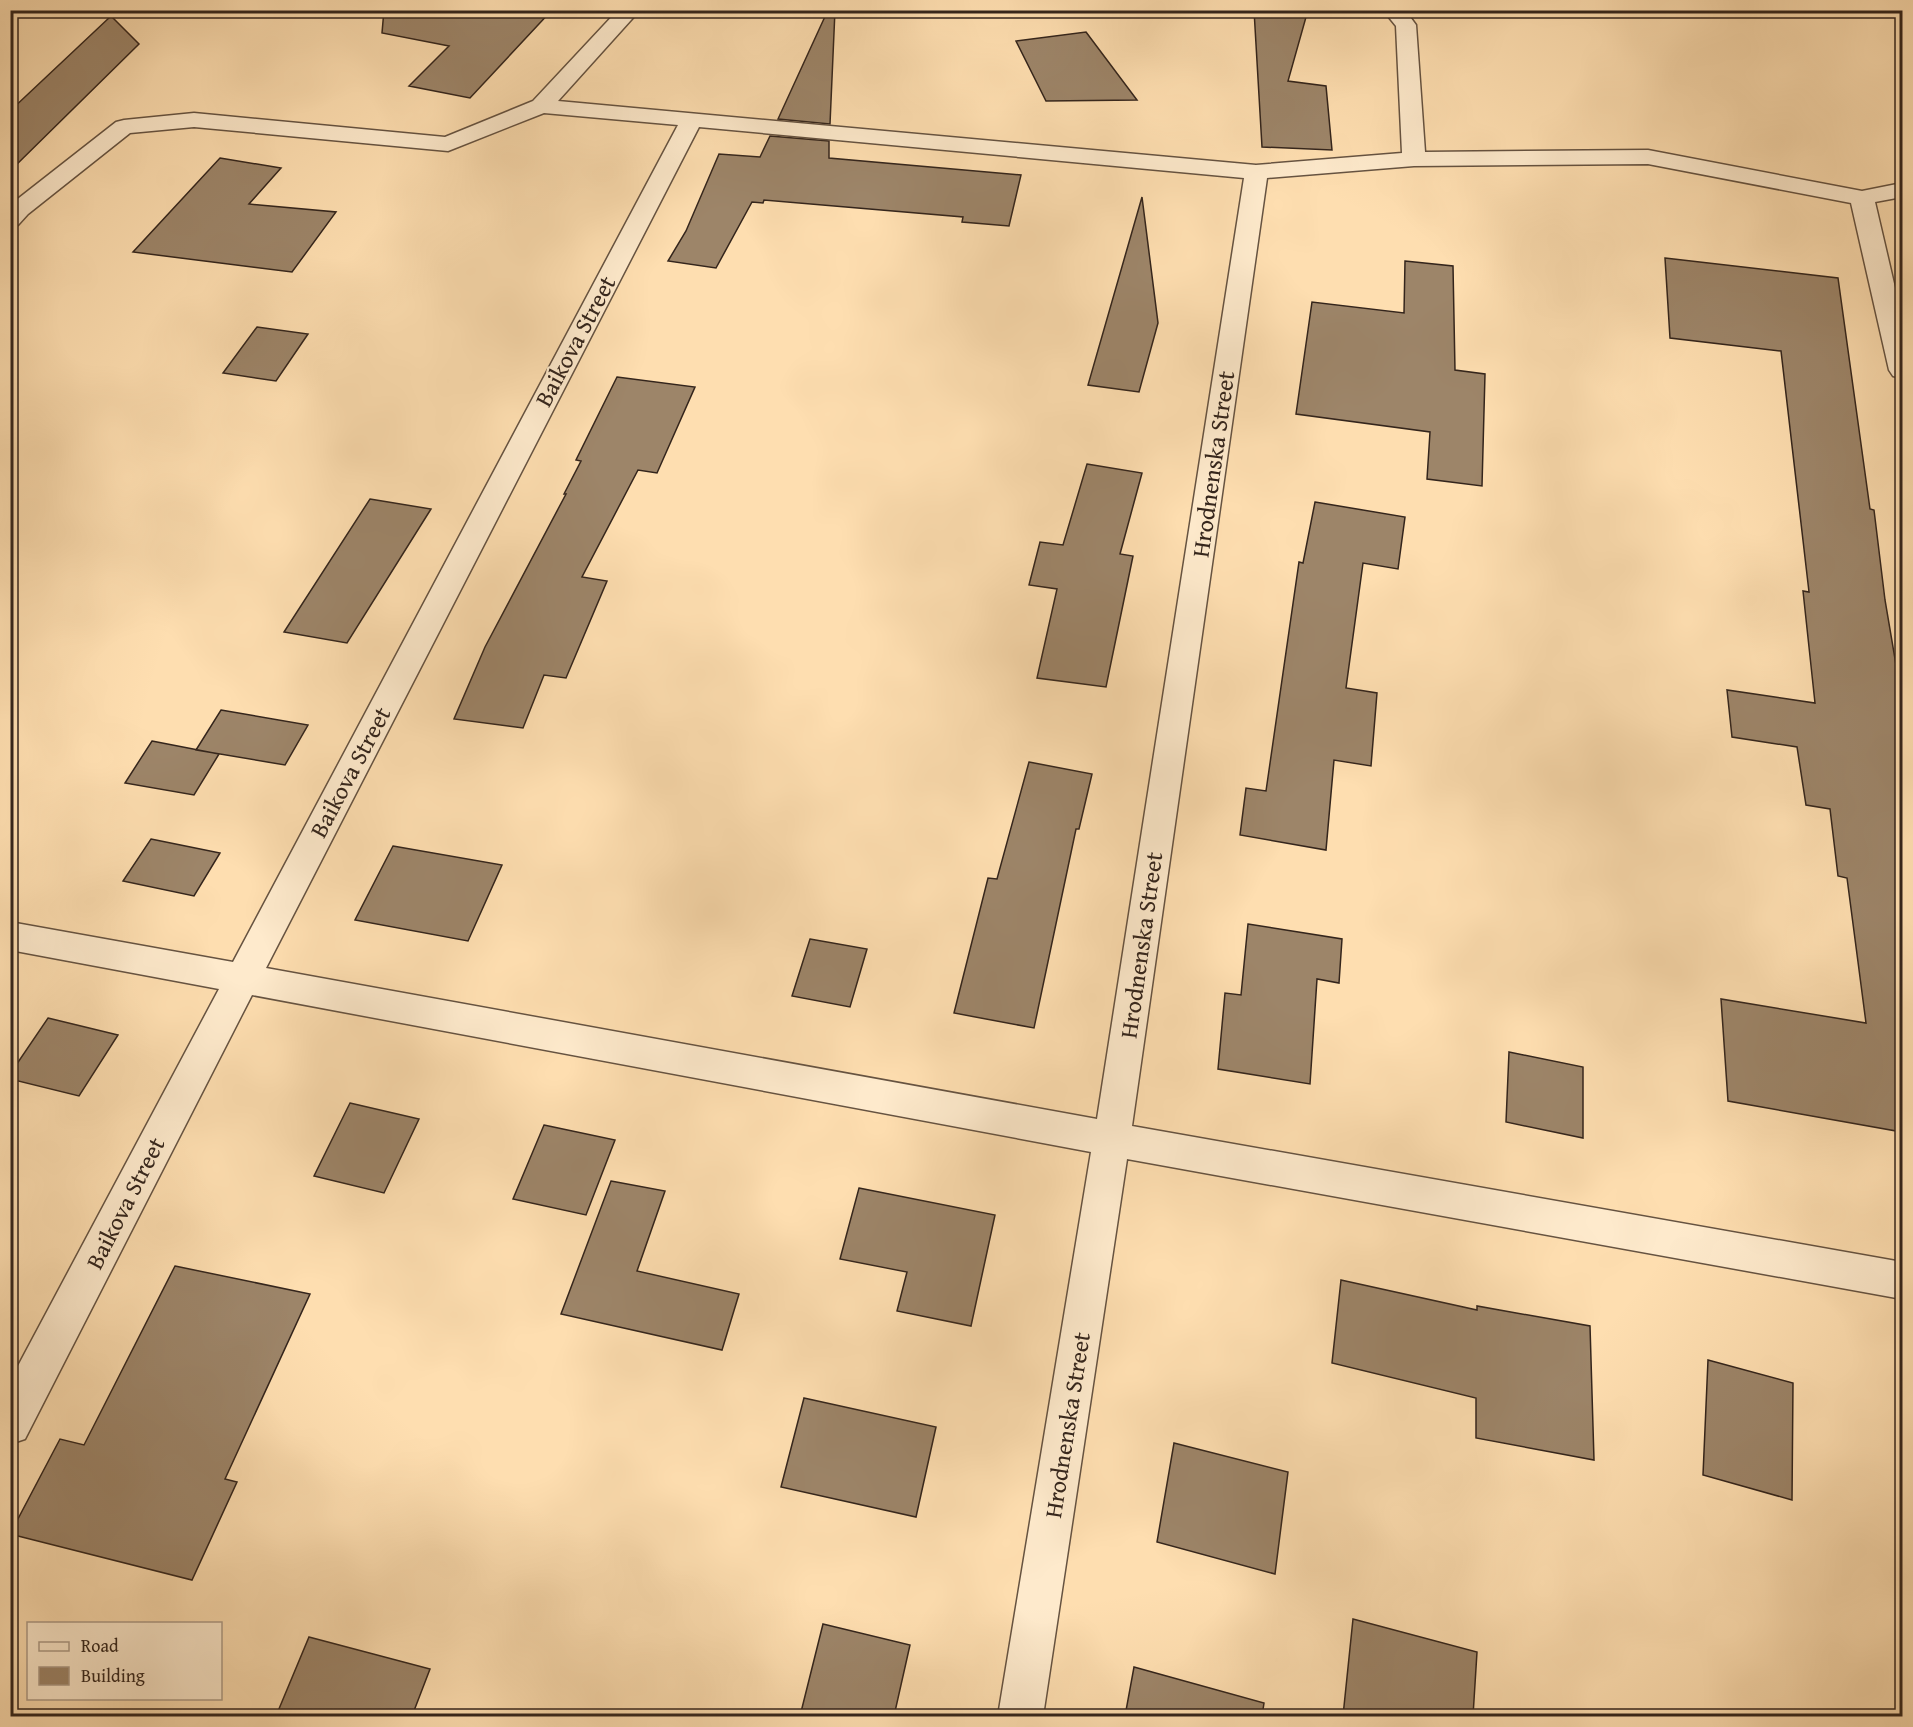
<svg xmlns="http://www.w3.org/2000/svg" width="1913" height="1727" viewBox="0 0 1913 1727" font-family="'Gentium Book Plus',serif">
  <rect width="100%" height="100%" fill="#fedeb0"/>
  <filter id="stains"><feTurbulence type="fractalNoise" baseFrequency=".00333" numOctaves="4"/><feColorMatrix values="0 0 0 0 .2 0 0 0 0 .09 0 0 0 0 .02 0 0 0 .5 -.17"/></filter>
  <radialGradient id="worn" r=".72"><stop offset=".6" stop-color="#630" stop-opacity="0"/><stop offset="1" stop-color="#630" stop-opacity=".3"/></radialGradient>
  <path fill="#9d8569" stroke="#34251c" stroke-width="1.5" d="M384 10H552L470 98 409 86 449 46 382 33Z
    M828 10H835L830 124 778 119Z
    M1254 10H1308L1288 81 1326 86 1332 150 1262 147Z
    M111 16 139 44 10 171V111Z
    M1086 32 1137 100 1046 101 1016 41Z
    M770 136 829 141V158L1021 175 1009 226 962 222 963 217 764 200 763 203 752 202 716 268 668 261 686 231 719 154 760 157Z
    M220 158 281 168 249 204 336 212 292 272 133 252Z
    M1142 197 1158 323 1139 392 1088 385Z
    M1665 258 1838 278 1870 509 1874 510 1885 600 1902 700V1132L1728 1101 1721 999 1866 1023 1847 878 1838 876 1830 809 1806 805 1797 747 1732 737 1727 690 1815 703 1803 591 1809 592 1781 351 1670 338Z
    M1405 261 1453 266 1455 370 1485 374 1482 486 1427 479 1430 432 1296 414 1312 302 1404 313Z
    M257 327 308 334 276 381 223 373Z
    M617 377 695 387 657 473 638 470 582 577 607 581 566 678 544 675 523 728 454 719 485 647 566 494H564L581 461 576 460Z
    M1087 464 1142 473 1120 554 1133 556 1106 687 1037 678 1057 589 1029 585 1040 542 1063 545Z
    M370 499 431 509 347 643 284 632Z
    M1315 502 1405 517 1398 569 1363 563 1346 688 1377 693 1371 766 1334 760 1326 850 1240 835 1246 788 1266 791 1299 562 1303 563Z
    M221 710 308 725 285 765 196 750Z
    M152 741 219 754 194 795 125 783Z
    M1029 762 1092 774 1079 829H1076L1034 1028 954 1013 988 878 997 879Z
    M151 839 220 853 194 896 123 881Z
    M393 846 502 865 468 941 355 920Z
    M1248 924 1342 939 1339 983 1317 979 1310 1084 1218 1069 1225 993 1241 995Z
    M810 939 867 949 850 1007 792 996Z
    M48 1018 118 1035 79 1096 10 1079V1074Z
    M1509 1052 1583 1067V1138L1506 1122Z
    M350 1103 419 1119 384 1193 314 1176Z
    M544 1125 615 1140 586 1215 513 1199Z
    M611 1181 665 1191 637 1271 739 1294 722 1350 561 1314Z
    M859 1188 995 1215 971 1326 897 1311 907 1272 840 1259Z
    M175 1266 310 1294 225 1479 237 1482 192 1580 10 1534 60 1439 84 1445Z
    M1341 1280 1477 1310V1306L1590 1326 1594 1460 1476 1438V1398L1332 1363Z
    M1708 1360 1793 1383 1792 1500 1703 1475Z
    M804 1398 936 1427 916 1517 781 1487Z
    M1174 1443 1288 1472 1275 1574 1157 1542Z
    M1353 1619 1477 1652 1473 1716H1343Z
    M823 1624 910 1645 894 1716H800Z
    M309 1637 430 1669 412 1716H276Z
    M1134 1667 1264 1703 1262 1716H1125Z"/>
  <g fill="none" stroke-linecap="round" stroke-linejoin="round">
    <g stroke="#665341" stroke-width="3">
      <path id="minor" d="M618 10H640L558 101 1256 165 1402 153 1396 26 1383 10H1405L1416 25 1425 152 1648 150 1862 191 1902 183V197L1875 202 1902 318V378L1893 376 1889 370 1851 203 1648 164 1414 166 1267 178 1132 1126 1902 1262V1299L1127 1159 1043 1716H998L1091 1152 252 995 25 1439 10 1444V1381L219 989 10 950V922L233 962 678 125 544 113 448 151 194 127 130 133 28 214 18 225 10 227V205L116 122 124 120 194 113 445 137 533 101ZM699 127 1244 178 1097 1119 266 968Z"/>
    </g>
    <use href="#minor" fill="#feeacc" fill-rule="evenodd"/>
  </g>
  <g text-anchor="middle" dominant-baseline="central" stroke-width="4.5" stroke-linejoin="round" paint-order="stroke">
    <g font-size="24" fill="#34251c" stroke="#feeacc">
      <text transform="translate(575 341) rotate(-62)">Baikova Street</text>
      <text transform="translate(1213 464) rotate(-82)">Hrodnenska Street</text>
      <text transform="translate(350 772) rotate(-62)">Baikova Street</text>
      <text transform="translate(1141 945) rotate(-82)">Hrodnenska Street</text>
      <text transform="translate(125 1203) rotate(-63)">Baikova Street</text>
      <text transform="translate(1067 1425) rotate(-81)">Hrodnenska Street</text>
    </g>
  </g>
  <rect width="1913" height="1727" fill="none" stroke="#fedeb0" stroke-width="36"/>
  <rect x="12" y="12" width="1889" height="1703" fill="none" stroke="#34251c" stroke-width="3"/>
  <rect x="18" y="18" width="1877" height="1691" fill="none" stroke="#34251c" stroke-width="1.5"/>
  <rect x="27" y="1622" width="195" height="78" fill="#feeacc" stroke="#ad9b86" stroke-width="1.5"/>
  <rect x="39" y="1642" width="30" height="9" fill="#feeacc" stroke="#ad9b86" stroke-width="1.5"/>
  <text x="81" y="1652" font-size="18" fill="#34251c">Road</text>
  <rect x="39" y="1667" width="30" height="18" fill="#9d8569" stroke="#ad9b86" stroke-width="1.5"/>
  <text x="81" y="1682" font-size="18" fill="#34251c">Building</text>
  <rect width="100%" height="100%" filter="url(#stains)"/>
  <rect width="100%" height="100%" fill="url(#worn)"/>
</svg>
